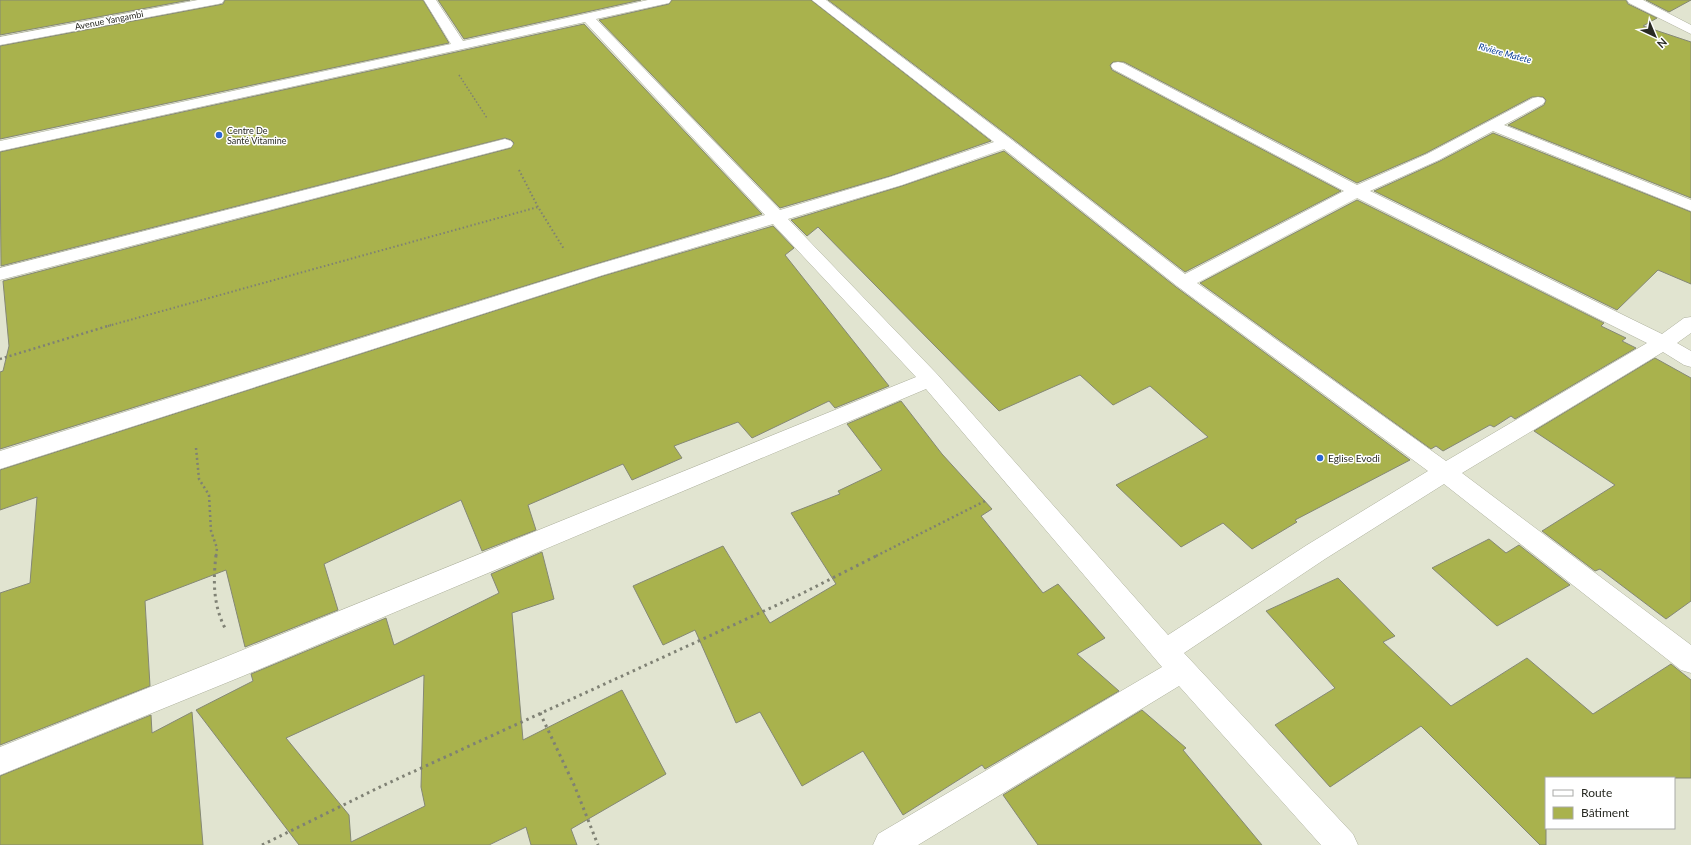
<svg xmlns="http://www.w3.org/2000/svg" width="1691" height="845" viewBox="0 0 1691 845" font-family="Lato,sans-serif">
  <rect width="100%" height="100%" fill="#e1e4d0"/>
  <path fill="#a9b24d" stroke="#858875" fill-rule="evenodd" d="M0 0H190L0 35Z
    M225 0H423L449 43 0 139V46L218 5 223 4Z
    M438 0H641L464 39Z
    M672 0H811L991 141 890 176 780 208 599 20 669 4Z
    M828 0H1626L1628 4 1657 18 1643 26 1691 42V198L1508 125 1544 105 1546 100 1543 97H1532L1426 153 1357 183 1124 62H1113L1110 65 1112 70 1341 191 1185 272 1013 139Z
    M1646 0H1691L1669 12Z
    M584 24 762 214 589 266 0 449V372L3 371 9 346 3 281 511 148 514 143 511 140 505 138 1 266 0 152Z
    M1493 133 1691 212V284L1658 270 1617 310 1374 191 1440 161Z
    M1004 151 1176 287 1410 460 1295 520 1297 522 1252 549 1223 523 1181 547 1116 485 1208 437 1150 386 1113 405 1080 375 999 411 818 227 807 236 791 220 902 186Z
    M1357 200 1604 323 1601 326 1626 338 1622 341 1636 348 1515 419 1511 416 1494 427 1490 425 1443 451 1436 446 1431 449 1200 283Z
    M773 226 794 248 785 255 889 386 835 408 829 401 752 438 738 422 674 446 682 458 632 480 623 464 528 505 536 530 482 551 461 500 324 564 338 610 245 647 226 570 145 601 150 686 0 745V593L30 583 37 497 0 510V470L603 276Z
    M1655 358 1691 378V601L1666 619 1600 569 1595 571 1542 531 1615 485 1534 431Z
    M901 401 942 454 992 509 981 516 1043 593 1058 584 1105 638 1077 654 1119 691 985 769 982 765 903 815 863 751 802 786 760 712 736 723 695 630 663 645 633 586 723 546 770 623 836 584 791 513 840 494 838 491 882 470 847 424Z
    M1489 539 1506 553 1519 545 1570 585 1497 626 1432 568Z
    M542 552 554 599 512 613 523 740 622 690 666 774 571 829 577 845H531L526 827 489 845H299L196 710 253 681 251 674 386 618 394 645 499 593 491 574ZM424 675 421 787 425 806 351 842 349 815 286 738Z
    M1338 578 1395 636 1383 642 1451 706 1527 658 1593 714 1671 664 1691 680V778H1546V845H1540L1421 726 1330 787 1275 725 1335 688 1266 611Z
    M1142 710 1186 748 1183 750 1262 845H1038L1003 795Z
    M192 712 203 845H0V776L151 715 152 733Z"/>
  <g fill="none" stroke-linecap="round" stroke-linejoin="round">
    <g stroke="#adb09d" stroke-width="1">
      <path id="minor" d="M198 0H224L222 3 218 4 0 45V37Z
        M424 0H436L463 41 648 0H671L669 3 596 19 780 210 890 177 994 142 812 0H826L1012 140 1185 274 1344 191 1113 69 1111 66 1113 63 1118 62 1123 63 1357 185 1427 154 1533 98 1538 97 1543 98 1545 101 1543 104 1504 125 1691 200V211L1493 131 1439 160 1370 191 1662 334 1684 318 1691 317V333L1677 343 1691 351V367L1684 365 1663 352 1462 473 1691 645V673L1681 670 1444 484 1325 559 1184 653 1353 834 1358 845H1321L1179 686 918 845H873L878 834 1162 667 926 389 243 676 0 775V747L223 658 916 377 773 224 603 275 0 469V451L589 267 765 215 585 22 0 151V141L451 44ZM1004 149 1177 286 1428 471 1307 545 1168 635 937 374 788 219 902 185ZM1357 198 1647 343 1446 461 1197 283Z
        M1627 0H1643L1691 25V34L1629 3Z
        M505 139 511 141 513 144 511 147 0 280V268Z"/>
    </g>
    <path stroke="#7f8174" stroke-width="1.5" stroke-dasharray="1.5 2" stroke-linecap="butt" d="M459 75 487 118"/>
    <path stroke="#7f8174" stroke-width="2" stroke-dasharray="1.5 2.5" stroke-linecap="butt" d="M519 170 538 207 564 249
      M108 326 538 207"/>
    <path stroke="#7f8174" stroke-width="2.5" stroke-dasharray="2 3" stroke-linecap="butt" d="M0 359 111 325
      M196 448 199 479 209 495 211 531 217 548 216 556
      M876 556 987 500"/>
    <path stroke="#7f8174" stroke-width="3" stroke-dasharray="2.5 4" stroke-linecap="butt" d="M216 555C213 581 213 606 226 630
      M540 713 575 787 598 845
      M262 845 382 786 801 594 878 555"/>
    <use href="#minor" fill="#fff" fill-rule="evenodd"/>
  </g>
  <g fill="#2a66d4" stroke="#fff" stroke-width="1.5">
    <circle cx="219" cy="135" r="4"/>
    <circle cx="1320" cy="458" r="4"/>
  </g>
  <g text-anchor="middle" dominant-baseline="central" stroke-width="3" stroke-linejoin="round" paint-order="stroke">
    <g font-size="9" fill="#292a23" stroke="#fff">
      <text transform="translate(109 20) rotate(-11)">Avenue Yangambi</text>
    </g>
    <g font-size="9" font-style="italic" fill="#073b94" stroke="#fff">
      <text transform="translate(1505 53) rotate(15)">Rivière Matete</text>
    </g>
    <g font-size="9" fill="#292a23" stroke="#fff" text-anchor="start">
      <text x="227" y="130">Centre De<tspan x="227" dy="10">Santé Vitamine</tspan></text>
    </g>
    <g font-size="10" fill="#292a23" stroke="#fff" text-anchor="start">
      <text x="1328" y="458">Eglise Evodi</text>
    </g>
  </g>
  <rect x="1545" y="777" width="130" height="52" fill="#ffffff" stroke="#a9aaa7"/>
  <rect x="1553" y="790" width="20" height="6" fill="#ffffff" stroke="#a9aaa7"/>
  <text x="1581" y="797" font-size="12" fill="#292a23">Route</text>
  <rect x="1553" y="807" width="20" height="12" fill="#a9b24d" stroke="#a9aaa7"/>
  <text x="1581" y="817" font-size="12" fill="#292a23">Bâtiment</text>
  <g transform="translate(1655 36) rotate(136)" stroke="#ffffff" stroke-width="3" paint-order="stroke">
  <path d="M0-3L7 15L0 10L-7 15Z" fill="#292a23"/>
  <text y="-6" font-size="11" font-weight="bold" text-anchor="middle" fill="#292a23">N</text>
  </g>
</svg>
